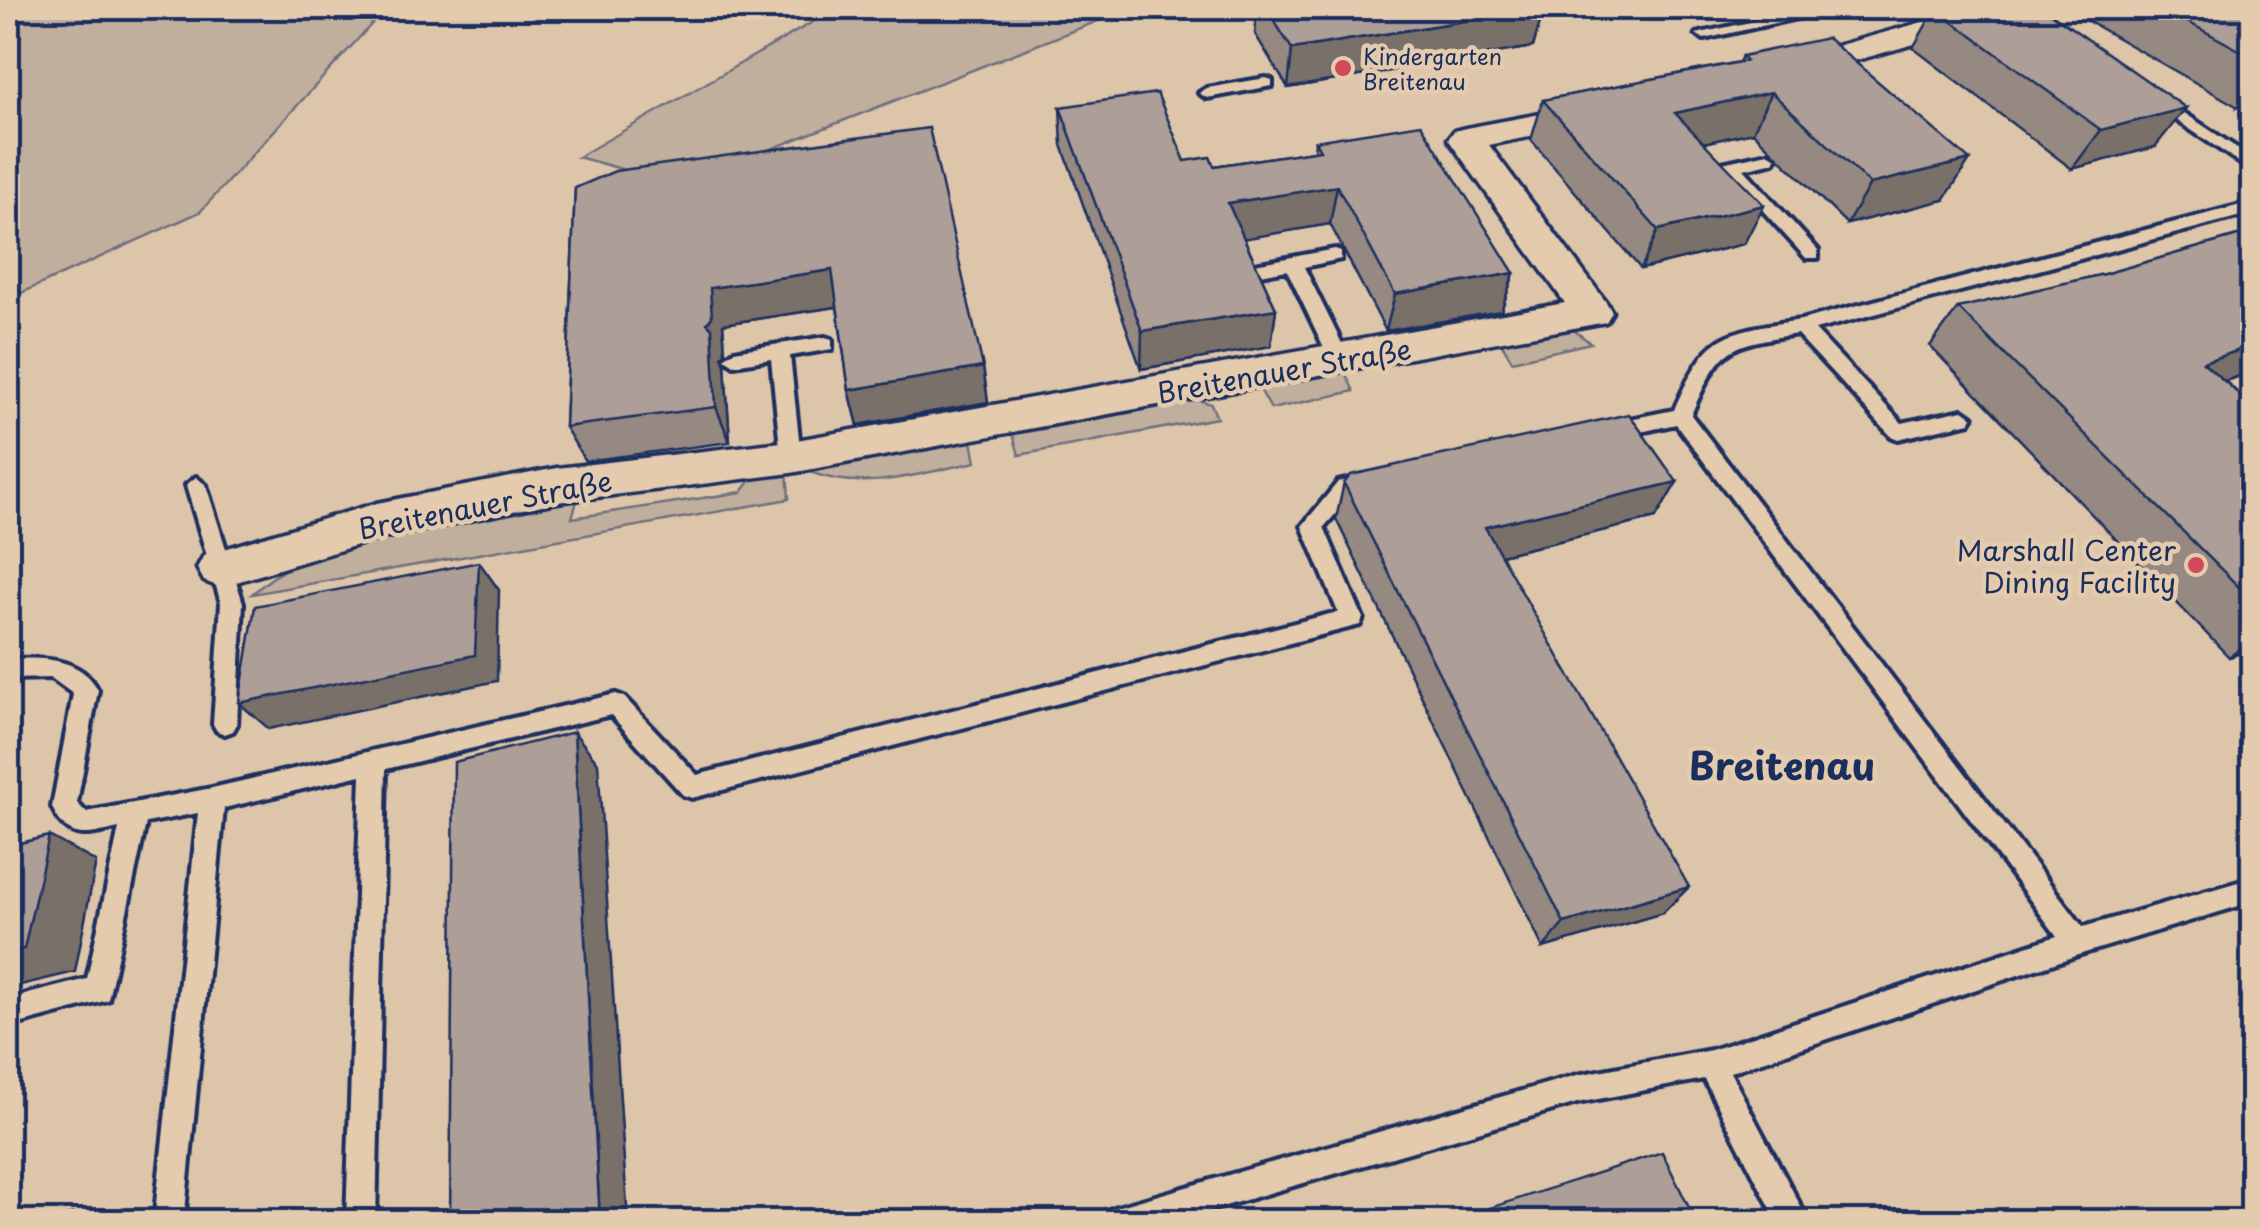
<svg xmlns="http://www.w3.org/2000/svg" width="2260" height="1229" viewBox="0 0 2260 1229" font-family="'Playpen Sans',sans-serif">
  <rect width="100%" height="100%" fill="#ddc5aa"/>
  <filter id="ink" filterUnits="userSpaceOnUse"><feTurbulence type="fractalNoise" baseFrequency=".01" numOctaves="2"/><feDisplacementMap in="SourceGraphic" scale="20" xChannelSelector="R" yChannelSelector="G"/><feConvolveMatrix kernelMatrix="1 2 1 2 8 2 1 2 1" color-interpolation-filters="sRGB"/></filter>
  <g filter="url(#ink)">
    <path fill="#c1af9e" stroke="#6e6f7e" stroke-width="2.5" d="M8 8H394L380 15 200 212 8 299Z
      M837 8H1131L679 185 578 157Z
      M1566 325 1591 343 1512 361 1499 339Z
      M1343 369 1354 391 1271 409 1258 386Z
      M1198 400 1211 404 1217 418 1019 455 1010 424Z
      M970 431 976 462C920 473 865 493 810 472L814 456Z
      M760 468 787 470 789 499 252 594C341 515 468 509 581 488L572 518 742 492Z"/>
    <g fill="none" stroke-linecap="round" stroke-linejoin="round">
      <g stroke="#1b2f5e" stroke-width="8">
        <path id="service" d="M1814 8H1841L1704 39 1696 34Z
          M1266 78 1272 80V86L1207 98 1199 93 1207 88Z
          M2154 93 2252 158V171L2148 101 2146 98Z
          M1768 153 1776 158 1774 162 1744 169 1818 250V258H1806L1728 172 1719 174 1711 169 1713 165Z
          M2252 202V213L1815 330 1902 423 1963 410 1973 417 1970 422 1898 439 1891 436 1797 334C1724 345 1721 348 1691 415L2083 927 2252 878V902L2078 955 1730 1072 1809 1222H1778L1704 1079 1577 1103 1170 1222H1102L1106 1211 1117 1207 1577 1075 1711 1050 2057 936 1676 424 1610 439 1600 431 1610 423 1674 410C1708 333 1719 332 1801 320Z
          M1335 249 1341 251V259L1304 267 1350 360 1340 367 1330 360 1287 270 1255 276 1246 270 1255 264Z
          M825 337 832 339V349L790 356 801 457 791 465 781 457 771 359 734 365 724 358 734 351Z
          M1368 475 1378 483 1375 489 1352 495 1324 527 1363 618 1360 625 1352 627 692 798 683 795 611 715 386 769 376 1222H346L361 775 224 808 184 1222H154L198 813 146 823 108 1000 8 1027V999L87 979 119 828C87 835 68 843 52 807L73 694 51 678 8 679V659C40 658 80 656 98 690L77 803 86 812 212 788 616 694 624 697 697 775 1338 612 1302 526 1338 482Z
          M196 477 206 485 243 603 237 724 233 731 225 734 217 731 213 724 221 603 186 485Z"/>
      </g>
      <g stroke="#1b2f5e" stroke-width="7">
        <path id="minor" d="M1973 8H2022L2017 15 1787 80 1775 77 1770 70 1775 63Z
          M1599 103 1611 106 1616 113 1611 120 1489 145 1606 302 1612 312 1606 322 791 473 557 502 377 539 220 587 204 581 197 568 204 555 377 503 557 468 791 441 1565 303 1448 139 1454 131 1466 128Z"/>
      </g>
      <use href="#service" fill="#e5cbad" fill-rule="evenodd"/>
      <use href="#minor" fill="#e5cbad" fill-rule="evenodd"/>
    </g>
    <path fill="#958982" stroke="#1b2f5e" stroke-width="2.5" d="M1257 8H1544L1533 47 1288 88 1255 34Z
      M2065 8H2252V102L2238 107Z
      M1935 9 2155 147 2072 169 1913 48Z
      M1742 56 1944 200 1847 224 1753 132 1703 143 1744 244 1641 269 1531 140 1543 100 1739 62Z
      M1060 107 1185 161 1214 166 1314 151 1315 141 1514 273 1501 311 1386 331 1330 224 1244 238 1276 309 1271 346 1141 369 1062 145Z
      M575 188 983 367 988 402 858 425 849 390 837 307 723 324 725 353 722 356 725 364 730 442 585 461 565 427Z
      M2252 232V372L2225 381 2252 406V649L2229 657 1930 346 1958 308 2104 274Z
      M1344 483 1656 518 1501 555 1663 913 1543 948 1336 519Z"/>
    <path fill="#796f6a" stroke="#1b2f5e" stroke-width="2.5" d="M1544 8 1533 47 1288 88 1292 49Z
      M2252 90V102L2238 107Z
      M1771 92 1753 132 1658 153 1675 113Z
      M2186 108 2155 147 2072 169 2101 130Z
      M1970 160 1944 200 1847 224 1870 184Z
      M1337 186 1330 224 1225 242 1228 203Z
      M1764 205 1744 244 1641 269 1658 230Z
      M832 270 842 306 723 324 725 353 722 356 725 364 730 442 716 407 707 323 710 288Z
      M1514 273 1501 311 1386 331 1395 294Z
      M1276 309 1271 346 1141 369 1142 331Z
      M2252 346V372L2165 400 2203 362Z
      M983 367 988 402 858 425 849 390Z
      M1677 482 1656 518 1471 562 1485 527Z
      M479 562 499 590 497 681 269 729 239 703Z
      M2252 640V649L2229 657Z
      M574 732 598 763 628 1222H600Z
      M49 836 96 862 75 972 8 988V953Z
      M1689 887 1663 913 1543 948 1564 923Z
      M72 1214 108 1222H70Z"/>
    <path fill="#ad9f97" stroke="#1b2f5e" stroke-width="2.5" d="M1266 8H1544L1292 49Z
      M1941 8H2043L2186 108 2101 130 1935 9Z
      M2162 8H2252V57Z
      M1827 38 1970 160 1870 184 1771 92 1675 113 1764 205 1658 230 1543 100 1746 61 1742 56Z
      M1157 93 1185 161 1210 157 1214 166 1320 150 1315 141 1421 124 1514 273 1395 294 1337 186 1228 203 1276 309 1142 331 1060 107Z
      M929 128 983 367 849 390 832 270 710 288 712 317 707 323 712 328 716 407 565 427 575 188 615 171Z
      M2252 232V346L2203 362 2252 406V600L1958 308 2104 274Z
      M1629 414 1677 482 1485 527 1689 887 1564 923 1344 483 1351 475Z
      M479 562 475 655 239 703 255 606Z
      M574 732 600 1222H450L454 762Z
      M49 836 24 949 8 953V846Z
      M1662 1152 1696 1222H1447Z
      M72 1214 70 1222H44Z
      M1305 1216 1307 1222H1289Z"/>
  </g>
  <g fill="#d1495b" stroke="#e5cbad" stroke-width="4">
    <circle cx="1343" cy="68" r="10"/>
    <circle cx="2196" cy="565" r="10"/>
  </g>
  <g text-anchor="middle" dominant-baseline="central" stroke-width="9" stroke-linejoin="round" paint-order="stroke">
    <g font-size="22" fill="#1b2f5e" stroke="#e5cbad" text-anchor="start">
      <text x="1363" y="55">Kindergarten<tspan x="1363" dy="25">Breitenau</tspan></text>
    </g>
    <g font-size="28" fill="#1b2f5e" stroke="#e5cbad">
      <text transform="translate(1284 370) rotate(-10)">Breitenauer Straße</text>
      <text transform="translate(485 504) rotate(-11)">Breitenauer Straße</text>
    </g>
    <g font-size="28" fill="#1b2f5e" stroke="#e5cbad" text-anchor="end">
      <text x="2176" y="549">Marshall Center<tspan x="2176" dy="32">Dining Facility</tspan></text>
    </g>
    <g font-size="38" font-weight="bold" fill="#1b2f5e" stroke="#e5cbad">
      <text x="1782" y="764">Breitenau</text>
    </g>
  </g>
  <rect width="2260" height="1229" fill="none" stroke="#e5cbad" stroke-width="40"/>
  <rect x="20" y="20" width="2220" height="1189" fill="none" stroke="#1b2f5e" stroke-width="4" filter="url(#ink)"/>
</svg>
